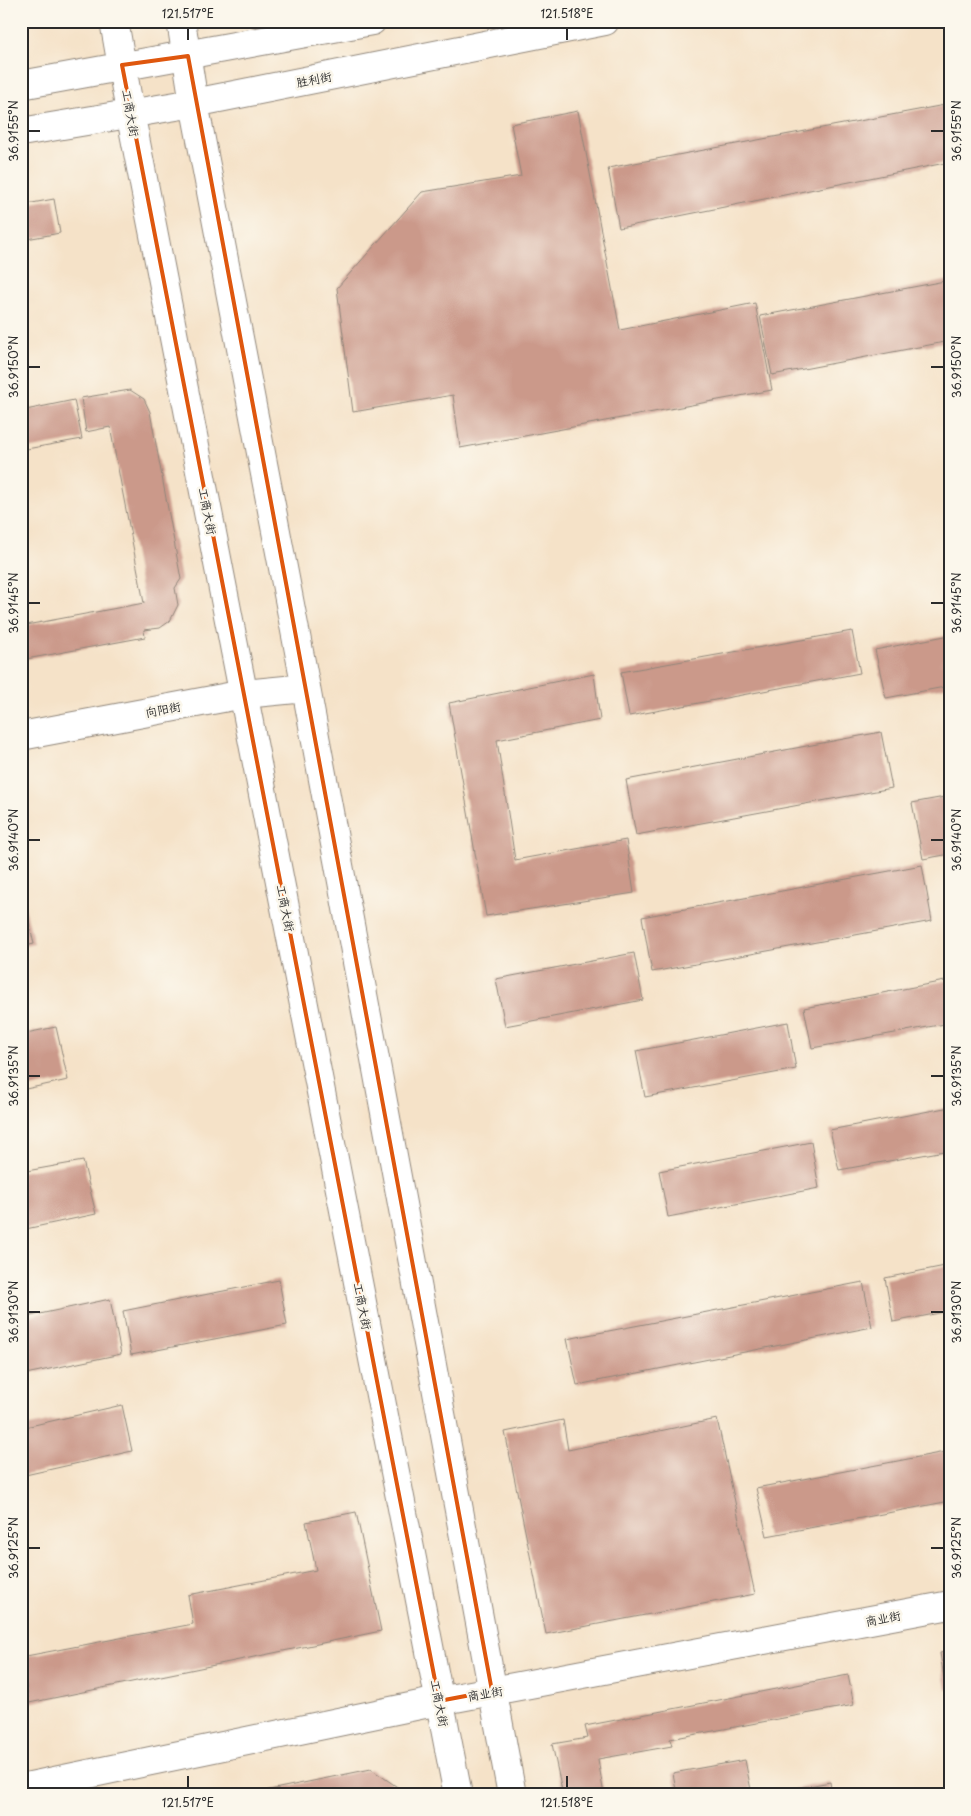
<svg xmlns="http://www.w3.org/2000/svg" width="971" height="1816" viewBox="0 0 971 1816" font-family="'Playpen Sans','LXGW WenKai TC',sans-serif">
  <rect width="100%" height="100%" fill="#fbf7ec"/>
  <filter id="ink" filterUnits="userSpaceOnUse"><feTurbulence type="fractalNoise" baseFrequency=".02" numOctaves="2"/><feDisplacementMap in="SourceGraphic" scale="10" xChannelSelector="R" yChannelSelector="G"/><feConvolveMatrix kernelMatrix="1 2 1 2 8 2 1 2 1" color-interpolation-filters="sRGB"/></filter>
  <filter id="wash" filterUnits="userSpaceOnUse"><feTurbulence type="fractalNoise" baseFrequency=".0096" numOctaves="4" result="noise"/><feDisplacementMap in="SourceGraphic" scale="20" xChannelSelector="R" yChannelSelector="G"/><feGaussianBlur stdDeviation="1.12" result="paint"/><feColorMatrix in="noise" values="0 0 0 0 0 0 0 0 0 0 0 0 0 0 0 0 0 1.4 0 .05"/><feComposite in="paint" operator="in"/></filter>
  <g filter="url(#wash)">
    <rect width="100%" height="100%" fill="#f5e2c8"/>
    <g id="blocks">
      <path fill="#cb998a" d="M950 104V162L619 228 608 168Z
        M578 111 620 330 755 303 772 390 460 448 453 395 353 412 337 288 422 192 521 176 511 124Z
        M54 199 60 233 21 240V205Z
        M950 280V341L772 375 760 316Z
        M130 390 144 399 150 412 181 579 175 588 178 605 170 621 160 628 144 630 145 637 21 660V626L144 603 110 427 86 432 81 398Z
        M74 400 82 439 21 450V411Z
        M852 631 860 673 629 716 621 672Z
        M950 635V686L886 698 875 650Z
        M594 674 600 720 497 740 515 860 626 840 634 893 486 916 449 703Z
        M881 732 892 788 636 835 626 780Z
        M950 796V854L923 859 912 803Z
        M922 865 932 921 652 972 642 917Z
        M21 891 34 944 21 947Z
        M634 953 643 1000 505 1026 496 979Z
        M950 980V1023L812 1048 804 1008Z
        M788 1022 796 1069 645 1097 636 1051Z
        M56 1027 68 1080 21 1090V1034Z
        M950 1107V1150L839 1170 830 1130Z
        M811 1142 819 1188 668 1217 659 1171Z
        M83 1161 96 1214 21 1230V1172Z
        M950 1265V1311L893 1322 885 1278Z
        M279 1280 287 1325 131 1355 123 1311Z
        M863 1282 872 1327 577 1385 567 1339Z
        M110 1299 121 1354 21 1375V1318Z
        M122 1405 132 1451 21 1476V1428Z
        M717 1419 755 1594 546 1634 505 1432 563 1420 568 1450Z
        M950 1451V1501L767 1536 756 1488Z
        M356 1512 381 1631 29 1703 21 1657 193 1624 188 1595 316 1570 306 1522Z
        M950 1651V1689L946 1690 940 1653Z
        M848 1675 854 1705 670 1739 672 1746 598 1759 604 1795H563L552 1744 588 1738 585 1726Z
        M745 1760 752 1795H677L673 1773Z
        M371 1769 409 1795H250V1794Z
        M830 1782 832 1795H767V1794Z"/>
    </g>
  </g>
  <g filter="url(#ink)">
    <use href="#blocks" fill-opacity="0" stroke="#90867a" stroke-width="1"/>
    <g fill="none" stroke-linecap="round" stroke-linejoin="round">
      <g stroke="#90867a" stroke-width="30">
        <path id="minor" d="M21 736 244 694 306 688
          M21 1788 439 1701 950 1605"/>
      </g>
      <g stroke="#90867a" stroke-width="30">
        <path id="major" d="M114 21 130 112 458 1795
          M181 21 194 103 306 688 512 1795
          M21 85 372 21
          M21 132 194 103 605 21"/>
      </g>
      <use href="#minor" stroke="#fff" stroke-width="28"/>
      <use href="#major" stroke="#fff" stroke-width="28"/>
    </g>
  </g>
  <path fill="none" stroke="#df570e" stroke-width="4" stroke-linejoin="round" d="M188 56 492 1691 439 1701 122 65Z"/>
  <path fill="none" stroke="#2b2b2b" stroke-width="2" d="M188 28V40M567 28V40M28 131H40M931 131H944M28 367H40M931 367H944M28 603H40M931 603H944M28 840H40M931 840H944M28 1076H40M931 1076H944M28 1312H40M931 1312H944M28 1548H40M931 1548H944M188 1776V1788M567 1776V1788"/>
  <g text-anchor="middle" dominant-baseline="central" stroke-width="5" stroke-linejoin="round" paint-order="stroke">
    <g font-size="12" fill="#2b2b2b" stroke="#fbf7ec">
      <text transform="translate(314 79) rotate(-11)">胜利街</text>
      <text transform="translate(131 113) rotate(80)">工商大街</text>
      <text transform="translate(208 511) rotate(79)">工商大街</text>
      <text transform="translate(163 709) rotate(-11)">向阳街</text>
      <text transform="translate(286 908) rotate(79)">工商大街</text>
      <text transform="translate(363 1306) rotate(79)">工商大街</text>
      <text transform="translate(883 1618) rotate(-11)">商业街</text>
      <text transform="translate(485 1693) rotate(-10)">商业街</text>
      <text transform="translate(440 1703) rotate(79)">工商大街</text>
    </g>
  </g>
  <rect width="971" height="1816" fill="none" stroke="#fbf7ec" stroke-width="55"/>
  <rect x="28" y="28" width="916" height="1760" fill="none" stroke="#2b2b2b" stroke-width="2"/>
  <g font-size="12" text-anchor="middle" fill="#2b2b2b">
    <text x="188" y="18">121.517°E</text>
    <text x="567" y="18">121.518°E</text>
    <text transform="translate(14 131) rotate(-90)" y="4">36.9155°N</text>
    <text transform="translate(957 131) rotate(-90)" y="4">36.9155°N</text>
    <text transform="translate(14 367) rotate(-90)" y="4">36.9150°N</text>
    <text transform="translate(957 367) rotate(-90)" y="4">36.9150°N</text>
    <text transform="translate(14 603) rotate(-90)" y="4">36.9145°N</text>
    <text transform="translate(957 603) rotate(-90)" y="4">36.9145°N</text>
    <text transform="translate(14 840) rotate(-90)" y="4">36.9140°N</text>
    <text transform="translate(957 840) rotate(-90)" y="4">36.9140°N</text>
    <text transform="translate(14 1076) rotate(-90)" y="4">36.9135°N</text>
    <text transform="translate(957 1076) rotate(-90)" y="4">36.9135°N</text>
    <text transform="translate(14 1312) rotate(-90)" y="4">36.9130°N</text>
    <text transform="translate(957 1312) rotate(-90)" y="4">36.9130°N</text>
    <text transform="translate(14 1548) rotate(-90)" y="4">36.9125°N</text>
    <text transform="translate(957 1548) rotate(-90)" y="4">36.9125°N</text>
    <text x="188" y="1807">121.517°E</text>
    <text x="567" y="1807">121.518°E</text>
  </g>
</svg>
